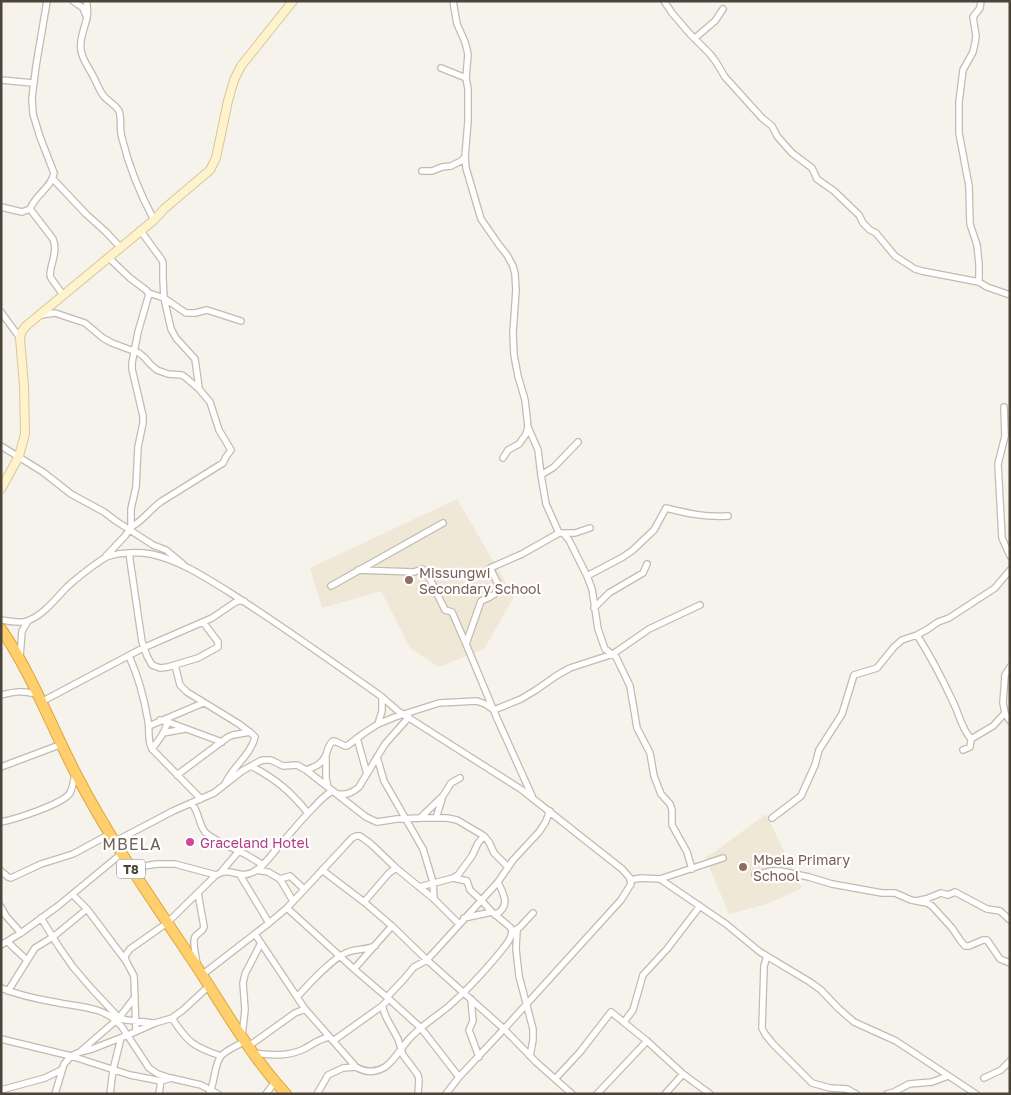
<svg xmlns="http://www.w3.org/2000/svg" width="1011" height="1095" viewBox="0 0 1011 1095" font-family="'Golos Text',sans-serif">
  <rect width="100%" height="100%" fill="#f6f3ec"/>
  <path fill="#efe8d6" d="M457 499 514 597 484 649 439 667 410 648 381 591 322 608 310 568Z
    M766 814 802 888 767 904 729 914 705 857 713 853Z"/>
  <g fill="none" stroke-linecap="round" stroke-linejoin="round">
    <g stroke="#c2bbae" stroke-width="8">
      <path id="street" d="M47 1 36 66 32 98 33 114 40 137 54 173C52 187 35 195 30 209L53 239C58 251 51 262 50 275L51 278 63 295
        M73 1 83 8 87 18
        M86 1C92 20 78 33 81 50 82 60 90 69 94 78 97 83 99 90 103 95 107 101 115 104 119 111 122 119 119 129 122 138 129 167 140 194 154 220
        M453 1 457 24 465 42 468 54 466 78 468 89V121L465 157 466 168 481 219 499 245 507 255 513 266 515 274 516 290 513 333 514 355 518 376 525 400 528 427 526 434 519 444 508 450 503 458
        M664 1 672 13 690 34 710 54 716 62 725 77 762 118 772 126 777 136 792 153 812 168 817 179 834 191 859 215 863 223 870 230 876 233 895 256 915 269 922 271 979 282 987 287 1010 295
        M695 38 715 21 723 9
        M441 68 466 78
        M1 80 33 83
        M422 171H432L442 167 451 166 461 161 465 157
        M53 179 86 214 106 232 121 248
        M1 207 22 212 30 209
        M140 230 162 260 163 263V279L164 298 171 329 176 338 195 359 199 388
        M979 282V264L977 245 970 224 969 186 959 133V102L963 70 973 52 975 43 976 36 973 17 980 8 981 1
        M149 293 164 298 186 313H195L207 310 241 321
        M1 312 20 338
        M40 315 55 313 85 323 103 338 112 343 139 353 145 358 150 364 157 370 168 374 182 375 185 377 199 389 210 402 219 430 231 450 226 457 223 463 162 501C150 509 143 521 131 527
        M1004 407 1005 436 998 464 1002 538 1010 556
        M528 427 538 450 541 475 546 504 559 533
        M1 446 43 472 71 494 104 512 116 521 153 545 166 550 183 564
        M541 475 554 467 578 442
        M563 533H575L590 528
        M129 553 142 642 147 656 152 665 160 668 168 667 198 658 218 647V642L203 622
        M106 556 125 536 131 527V509L136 487 138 447 143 423V416L132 369V363L138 332 149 294 146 290 130 278 109 258
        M358 570 414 572 422 569 426 571 445 610 452 612 466 644
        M587 576 623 557 633 550 654 530 666 508C690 514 704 517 728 516
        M331 586 443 523
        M594 608 609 593 643 573 647 564
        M1 620C10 621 19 624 27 621 43 616 56 598 67 587 78 577 91 567 103 559 113 552 139 552 151 554 179 560 205 577 229 592 281 625 331 661 382 697L398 711 522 790 622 869 630 878 631 884 621 900 504 1029 459 1077 446 1094
        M917 635C931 657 943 680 954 704 960 717 962 729 971 739L970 747 963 750
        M129 656C139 678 144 697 148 721 150 731 147 740 152 749L201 799
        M20 657 22 631 28 621
        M175 665 180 685 187 692 239 724 252 734 255 737C251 755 232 767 225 784
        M1010 667 1005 675 1003 703 1005 713 1010 721
        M1 695C18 691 20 691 37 694
        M41 702 143 648 212 618 234 603 238 601H244
        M160 720 168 722 222 742
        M378 724 382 711V697
        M149 726 203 703
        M163 733 185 729
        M357 738 367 774
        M971 739 993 726 1005 713
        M152 749C159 740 167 730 168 718
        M326 755V778L328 787
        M377 757 384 781 423 849 433 882 434 899
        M251 766C276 779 290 791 308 813
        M1 767 62 744
        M306 770C315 767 322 764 326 755 328 749 328 745 333 741L337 742 345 746H347L364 733 378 724 395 717 439 703 477 701 485 704 494 710 521 699 536 690 556 676 570 668 613 654 649 629 700 605
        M177 775 228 737 233 735 250 732
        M338 794C347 795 352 793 359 787L385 744 409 717
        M532 796 496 716 466 644 481 601 490 597 501 590 490 568 522 554 559 533H563L569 540 587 576 592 589 598 629 605 649 616 657 630 686 637 728 650 753 654 776 661 794 670 804 672 810V825L687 852 692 869
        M191 803C200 811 198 827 207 834 217 842 228 846 239 851 247 855 255 860 263 865
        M420 818 443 796 451 783 460 778
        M436 818 442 799
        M772 818 801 796 815 765 819 750 842 714 854 675 877 668 894 647 902 640 917 635 928 629 938 622 949 618 995 588 1010 570
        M1 822C16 819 63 804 70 793 73 787 74 780 75 773
        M114 842 173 811 214 793 242 771 260 761 264 760H271L283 766 297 765 306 770 366 817 377 822 397 819 420 818H447L457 820 484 836 489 842 494 853 508 867
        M131 868 157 864H175L216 875
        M256 870 268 872 280 879 290 876 304 889
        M322 870 364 902 392 926 427 960 504 1029 536 1062 572 1094
        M1 871 8 877 11 878 41 864 73 854 110 834
        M221 872 239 851
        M240 875 269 923
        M755 875 771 871H780L809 877 832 884 882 893H895L911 900 927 903 932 906 952 928 960 940 965 946H969L983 940H987L1000 959 1010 963
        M280 879 293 901
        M660 879 726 924 760 952 810 982 821 990 838 1008 854 1022 896 1041 976 1094
        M630 880 641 878 660 879 723 858
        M419 887 453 878 458 875 472 856 478 843 484 836
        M73 895 87 909 126 961
        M920 900 926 899 941 893 948 895 955 892 987 909 1000 911 1010 920
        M364 902 389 873 396 868
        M1 907 6 916 21 933
        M287 908 354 969 389 999 421 1028 459 1077
        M495 915C511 906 504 895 498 882
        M41 918 59 947 73 967 91 988 119 1018 126 1020 154 1023
        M464 918 492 912
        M517 930 516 949 519 976 533 1029V1040L530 1056
        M514 931 520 927 533 913
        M255 934 305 1009 356 1067C366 1073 375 1073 385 1067 396 1059 403 1044 413 1035 424 1024 437 1016 449 1006 466 991 482 974 497 956 503 948 512 940 512 930L510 927 492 912 481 900 470 890 467 881 453 878
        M8 942 15 949 27 960
        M1 945 21 933 58 906 121 854
        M767 956 764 966 762 1028 765 1034 773 1044 812 1083 830 1088 847 1089 856 1094
        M197 964C196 957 192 941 195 937 198 932 202 933 204 927L198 893
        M354 969 392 926
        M202 975 269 923 287 908 342 849 352 838 356 836H360L371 844 396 868 434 899 459 924
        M1 988C18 995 37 999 54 1002 78 1007 106 1006 122 1027L149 1068 158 1074 170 1078
        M8 991 35 948 53 937 87 909
        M297 997C309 984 332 958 348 952 357 949 365 950 375 946
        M387 997 404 979 414 967 427 960 498 882 513 860 539 832 545 823 550 811
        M471 999 473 1021 469 1030 479 1057
        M382 1006 386 1017 398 1039 403 1055 418 1075 419 1080 418 1094
        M172 1018C187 1042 194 1047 221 1056
        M624 1022 633 1010 643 975 667 949 700 906
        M136 1031 134 976 126 961 125 956 130 949 167 923 216 875C232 865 239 882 257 870 265 864 272 855 278 847 290 834 300 821 312 809 319 802 324 795 333 791
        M242 1036 245 1010 243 983 245 974 261 943
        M1 1039 71 1056 130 1075 161 1081 171 1078 175 1079 201 1085 218 1094
        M333 1041 382 1006 389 999
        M249 1046 295 1013 305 1009
        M82 1050 119 1018 135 997
        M254 1053C272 1055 287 1057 304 1049 313 1044 319 1039 329 1037
        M984 1078 1001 1070 1010 1061
        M555 1079 580 1052 611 1012 647 1041 683 1074 710 1094
        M1 1090 45 1078 61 1070
        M55 1094 64 1064 71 1056 80 1052 92 1049 128 1035 155 1023 172 1018 183 1010 209 986
        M110 1094 113 1070 121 1038
        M159 1094 161 1081
        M209 1094C215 1084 214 1064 221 1056 226 1050 239 1045 245 1041
        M266 1094 275 1082
        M317 1094 328 1075 343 1068 356 1067
        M597 1094 647 1041
        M665 1094 683 1074
        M887 1094 894 1092 909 1084 932 1082 948 1076"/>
    </g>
    <g stroke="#d6c79b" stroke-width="10">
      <path id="secondary" d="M1 489 19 456 25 434 24 386 20 338 22 331 26 326 154 220 164 209 210 170 216 158 228 101 234 80 241 66 293 1"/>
    </g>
    <g stroke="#e0a43c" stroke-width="12">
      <path id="highway" d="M1 629C32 674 51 726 76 774 110 840 153 901 195 964 224 1008 250 1055 286 1094"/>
    </g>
    <use href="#street" stroke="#fff" stroke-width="5.5"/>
    <use href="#secondary" stroke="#fff3cd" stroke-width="8"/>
    <use href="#highway" stroke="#ffcf6e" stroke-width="10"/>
  </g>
  <g fill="#8d6e63" stroke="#fff" stroke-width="2">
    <circle cx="409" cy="580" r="5"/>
    <circle cx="743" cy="867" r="5"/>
  </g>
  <circle fill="#d1479c" stroke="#fff" stroke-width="2" cx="190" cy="842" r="5"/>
  <g text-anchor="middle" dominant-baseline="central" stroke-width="4.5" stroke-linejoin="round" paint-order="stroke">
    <rect fill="#fff" stroke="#817c74" stroke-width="1" x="117" y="859.5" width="28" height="19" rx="4"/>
    <g font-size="12" font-weight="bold" fill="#4b4439">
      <text x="131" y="869">T8</text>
    </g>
    <g font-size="14" fill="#785e54" stroke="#fff" text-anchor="start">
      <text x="419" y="572">Missungwi<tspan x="419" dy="16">Secondary School</tspan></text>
      <text x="753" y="859">Mbela Primary<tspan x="753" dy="16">School</tspan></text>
    </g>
    <g font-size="14" fill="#b23c85" stroke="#fff" text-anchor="start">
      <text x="200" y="842">Graceland Hotel</text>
    </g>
    <g font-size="16" letter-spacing="1" fill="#6e6250" stroke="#fff">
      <text x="132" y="844">MBELA</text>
    </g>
  </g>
  <rect width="1011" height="1095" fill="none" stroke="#4b4439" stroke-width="5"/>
</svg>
